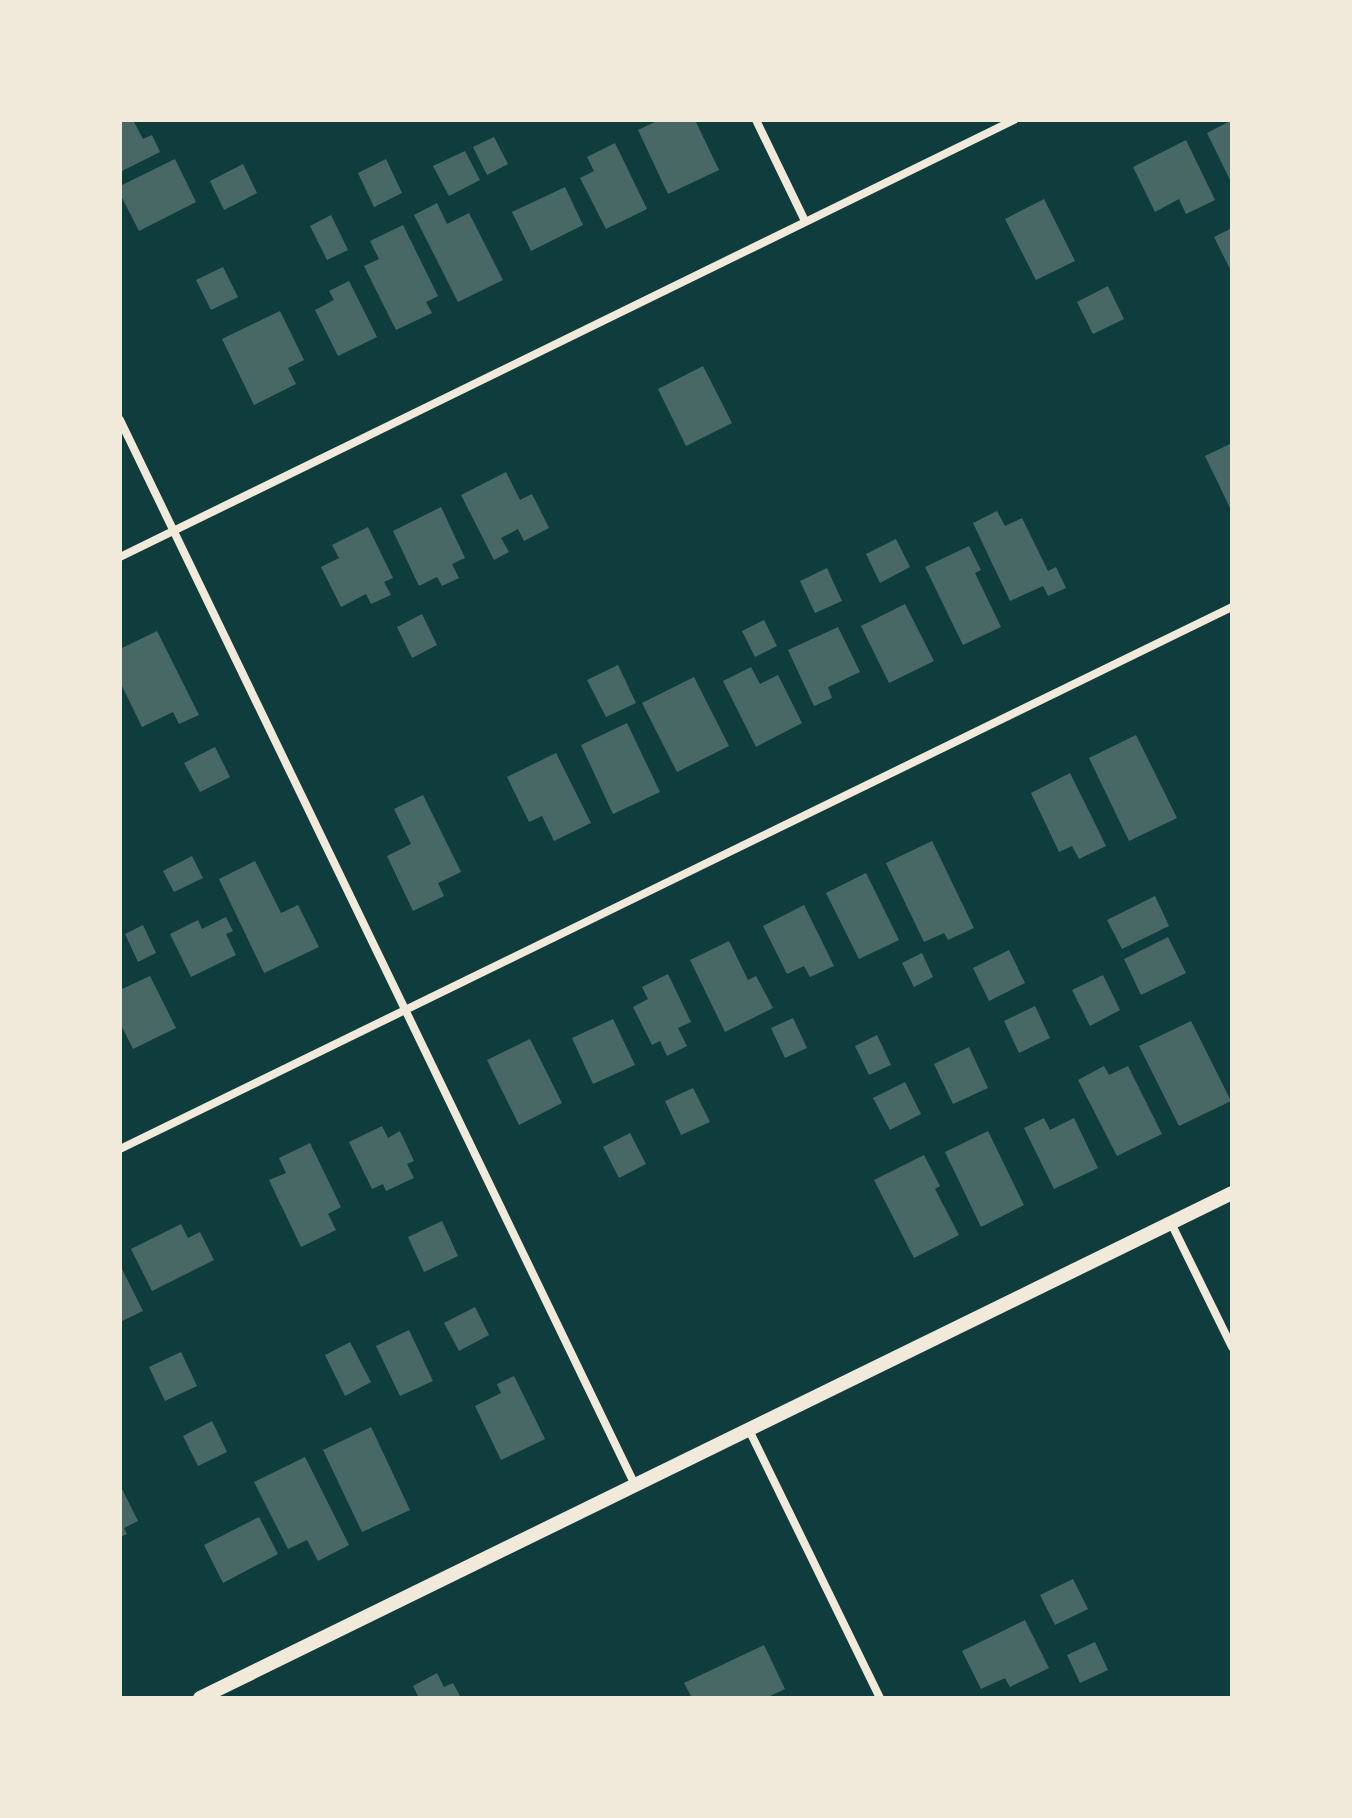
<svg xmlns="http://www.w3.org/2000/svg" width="1352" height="1818" viewBox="0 0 1352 1818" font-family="'Source Serif 4',serif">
  <rect width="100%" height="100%" fill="#0f3d3e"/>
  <path fill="#486865" d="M120 120H133L143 139 152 135 160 152 120 172Z
    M659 120H695L719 170 668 194 638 130Z
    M1232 120V184L1207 133Z
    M494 137 508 164 487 175 473 147Z
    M1186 140 1215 200 1186 214 1179 199 1155 212 1133 167Z
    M615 143 647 209 606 229 580 178 594 171 587 157Z
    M465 151 480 180 449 196 433 166Z
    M175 159 196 202 139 231 120 194V186Z
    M386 159 402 193 374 207 358 173Z
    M243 164 257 193 224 210 210 181Z
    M565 187 583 225 531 251 512 212Z
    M1044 199 1075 261 1036 280 1005 219Z
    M437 203 447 224 469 213 503 280 458 302 414 215Z
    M331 215 348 250 327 260 310 226Z
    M403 225 438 296 426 302 432 313 396 330 364 266 379 259 370 241Z
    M1232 228V267L1230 269 1214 237Z
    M223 267 238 297 211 310 196 280Z
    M349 281 377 337 338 356 315 310 334 300 329 291Z
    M1108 286 1124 319 1093 334 1077 302Z
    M280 311 304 360 288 368 296 384 254 405 222 339Z
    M703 366 732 423 686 446 658 389Z
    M1232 443V512L1205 456Z
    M506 472 520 500 532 494 549 528 524 541 518 529 501 538 509 552 494 560 461 495Z
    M441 507 465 558 452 564 459 578 442 586 437 577 419 586 393 531Z
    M997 511 1005 526 1022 518 1048 571 1056 567 1066 588 1048 596 1043 586 1010 601 973 523Z
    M368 527 393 578 384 582 391 595 371 604 366 594 341 607 321 567 339 558 332 545Z
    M896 539 910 567 880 583 866 554Z
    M969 546 981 570 975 573 1001 627 963 645 925 567Z
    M827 568 842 601 815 613 800 581Z
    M905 604 934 661 889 683 861 626Z
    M422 614 437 645 412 658 397 627Z
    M764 620 777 646 755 657 742 631Z
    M838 627 860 672 828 687 832 698 814 706 788 650Z
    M157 631 199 715 179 724 173 712 142 727 120 682V649Z
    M618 665 636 703 606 717 587 680Z
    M751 667 760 684 778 675 802 723 756 747 723 681Z
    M694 677 729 746 677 772 642 703Z
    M627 723 660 792 613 814 581 745Z
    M1136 735 1177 818 1129 841 1089 758Z
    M215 747 230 777 200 792 184 763Z
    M556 753 591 823 554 841 542 816 529 822 507 777Z
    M1070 773 1106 846 1079 859 1072 846 1059 852 1031 793Z
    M423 795 461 872 438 883 444 896 413 911 387 856 411 844 394 809Z
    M932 841 974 928 948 940 944 933 924 942 886 863Z
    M192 856 203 878 174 892 163 871Z
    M255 861 281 913 298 905 319 947 264 973 219 879Z
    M866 873 899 940 859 959 826 893Z
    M1155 896 1169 926 1122 949 1107 920Z
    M804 905 834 966 810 977 804 966 787 974 763 926Z
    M226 917 233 931 226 934 236 955 191 977 170 934 198 920 202 929Z
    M143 925 156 953 138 962 125 934Z
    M1168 937 1186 973 1141 995 1124 959Z
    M729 941 748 980 756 976 773 1008 725 1032 690 960Z
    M1009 950 1025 983 989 1001 973 968Z
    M922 953 933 977 914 987 902 963Z
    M668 974 691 1022 678 1028 687 1046 667 1056 660 1041 652 1045 633 1007 648 999 642 987Z
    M1103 975 1120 1010 1090 1026 1072 990Z
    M150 976 176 1028 133 1049 120 1023V990Z
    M1035 1006 1050 1038 1019 1053 1004 1021Z
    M793 1018 807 1048 785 1058 771 1028Z
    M613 1019 635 1065 593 1084 572 1038Z
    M1191 1021 1231 1101 1179 1126 1139 1046Z
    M877 1035 891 1065 869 1075 855 1046Z
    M530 1039 562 1103 519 1125 487 1060Z
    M969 1047 988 1088 953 1104 934 1064Z
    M1104 1066 1109 1075 1128 1066 1162 1134 1117 1156 1078 1080Z
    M905 1082 921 1114 890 1130 873 1098Z
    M693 1088 710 1122 681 1135 665 1101Z
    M1044 1118 1050 1130 1074 1118 1098 1168 1054 1189 1024 1128Z
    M382 1126 388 1138 400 1131 414 1161 407 1164 414 1178 386 1191 383 1184 372 1189 349 1142Z
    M988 1131 1024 1205 981 1227 945 1152Z
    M630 1133 646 1164 619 1178 603 1147Z
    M310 1143 341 1207 328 1214 336 1230 301 1247 269 1180 286 1173 279 1158Z
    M924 1155 940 1186 935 1189 959 1235 914 1258 874 1180Z
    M442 1221 458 1256 424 1272 408 1237Z
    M181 1224 188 1238 200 1232 214 1260 152 1291 131 1249Z
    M120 1265 143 1311 120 1322Z
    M475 1307 489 1335 459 1351 444 1323Z
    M409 1330 433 1381 400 1396 376 1346Z
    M350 1342 371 1382 345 1396 325 1355Z
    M181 1352 197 1386 165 1401 149 1367Z
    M514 1376 545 1439 501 1460 475 1406 501 1393 497 1384Z
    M212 1421 227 1452 198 1466 183 1436Z
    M371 1427 410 1510 362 1532 323 1450Z
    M305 1457 349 1545 318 1561 307 1540 288 1549 254 1482Z
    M120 1485 138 1521 124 1528 127 1534 120 1537Z
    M259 1517 278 1554 223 1583 204 1545Z
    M1073 1579 1088 1609 1055 1625 1040 1595Z
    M1025 1620 1049 1668 1010 1687 1005 1678 981 1689 962 1651Z
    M1095 1642 1108 1670 1080 1683 1067 1655Z
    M764 1645 785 1689 766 1698H692L684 1683Z
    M437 1673 444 1687 453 1683 461 1698H419L413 1686Z"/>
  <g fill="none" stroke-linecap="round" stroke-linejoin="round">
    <path stroke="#f1e9da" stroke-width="8" d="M756 120 805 221
      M120 420 635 1485
      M120 557 1014 120
      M120 1149 1232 607
      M1171 1223 1232 1347
      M749 1430 880 1698"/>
    <path stroke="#f1e9da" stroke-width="14" d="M200 1698 1232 1193"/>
  </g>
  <rect width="1352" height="1818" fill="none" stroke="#f1e9da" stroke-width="244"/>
</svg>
